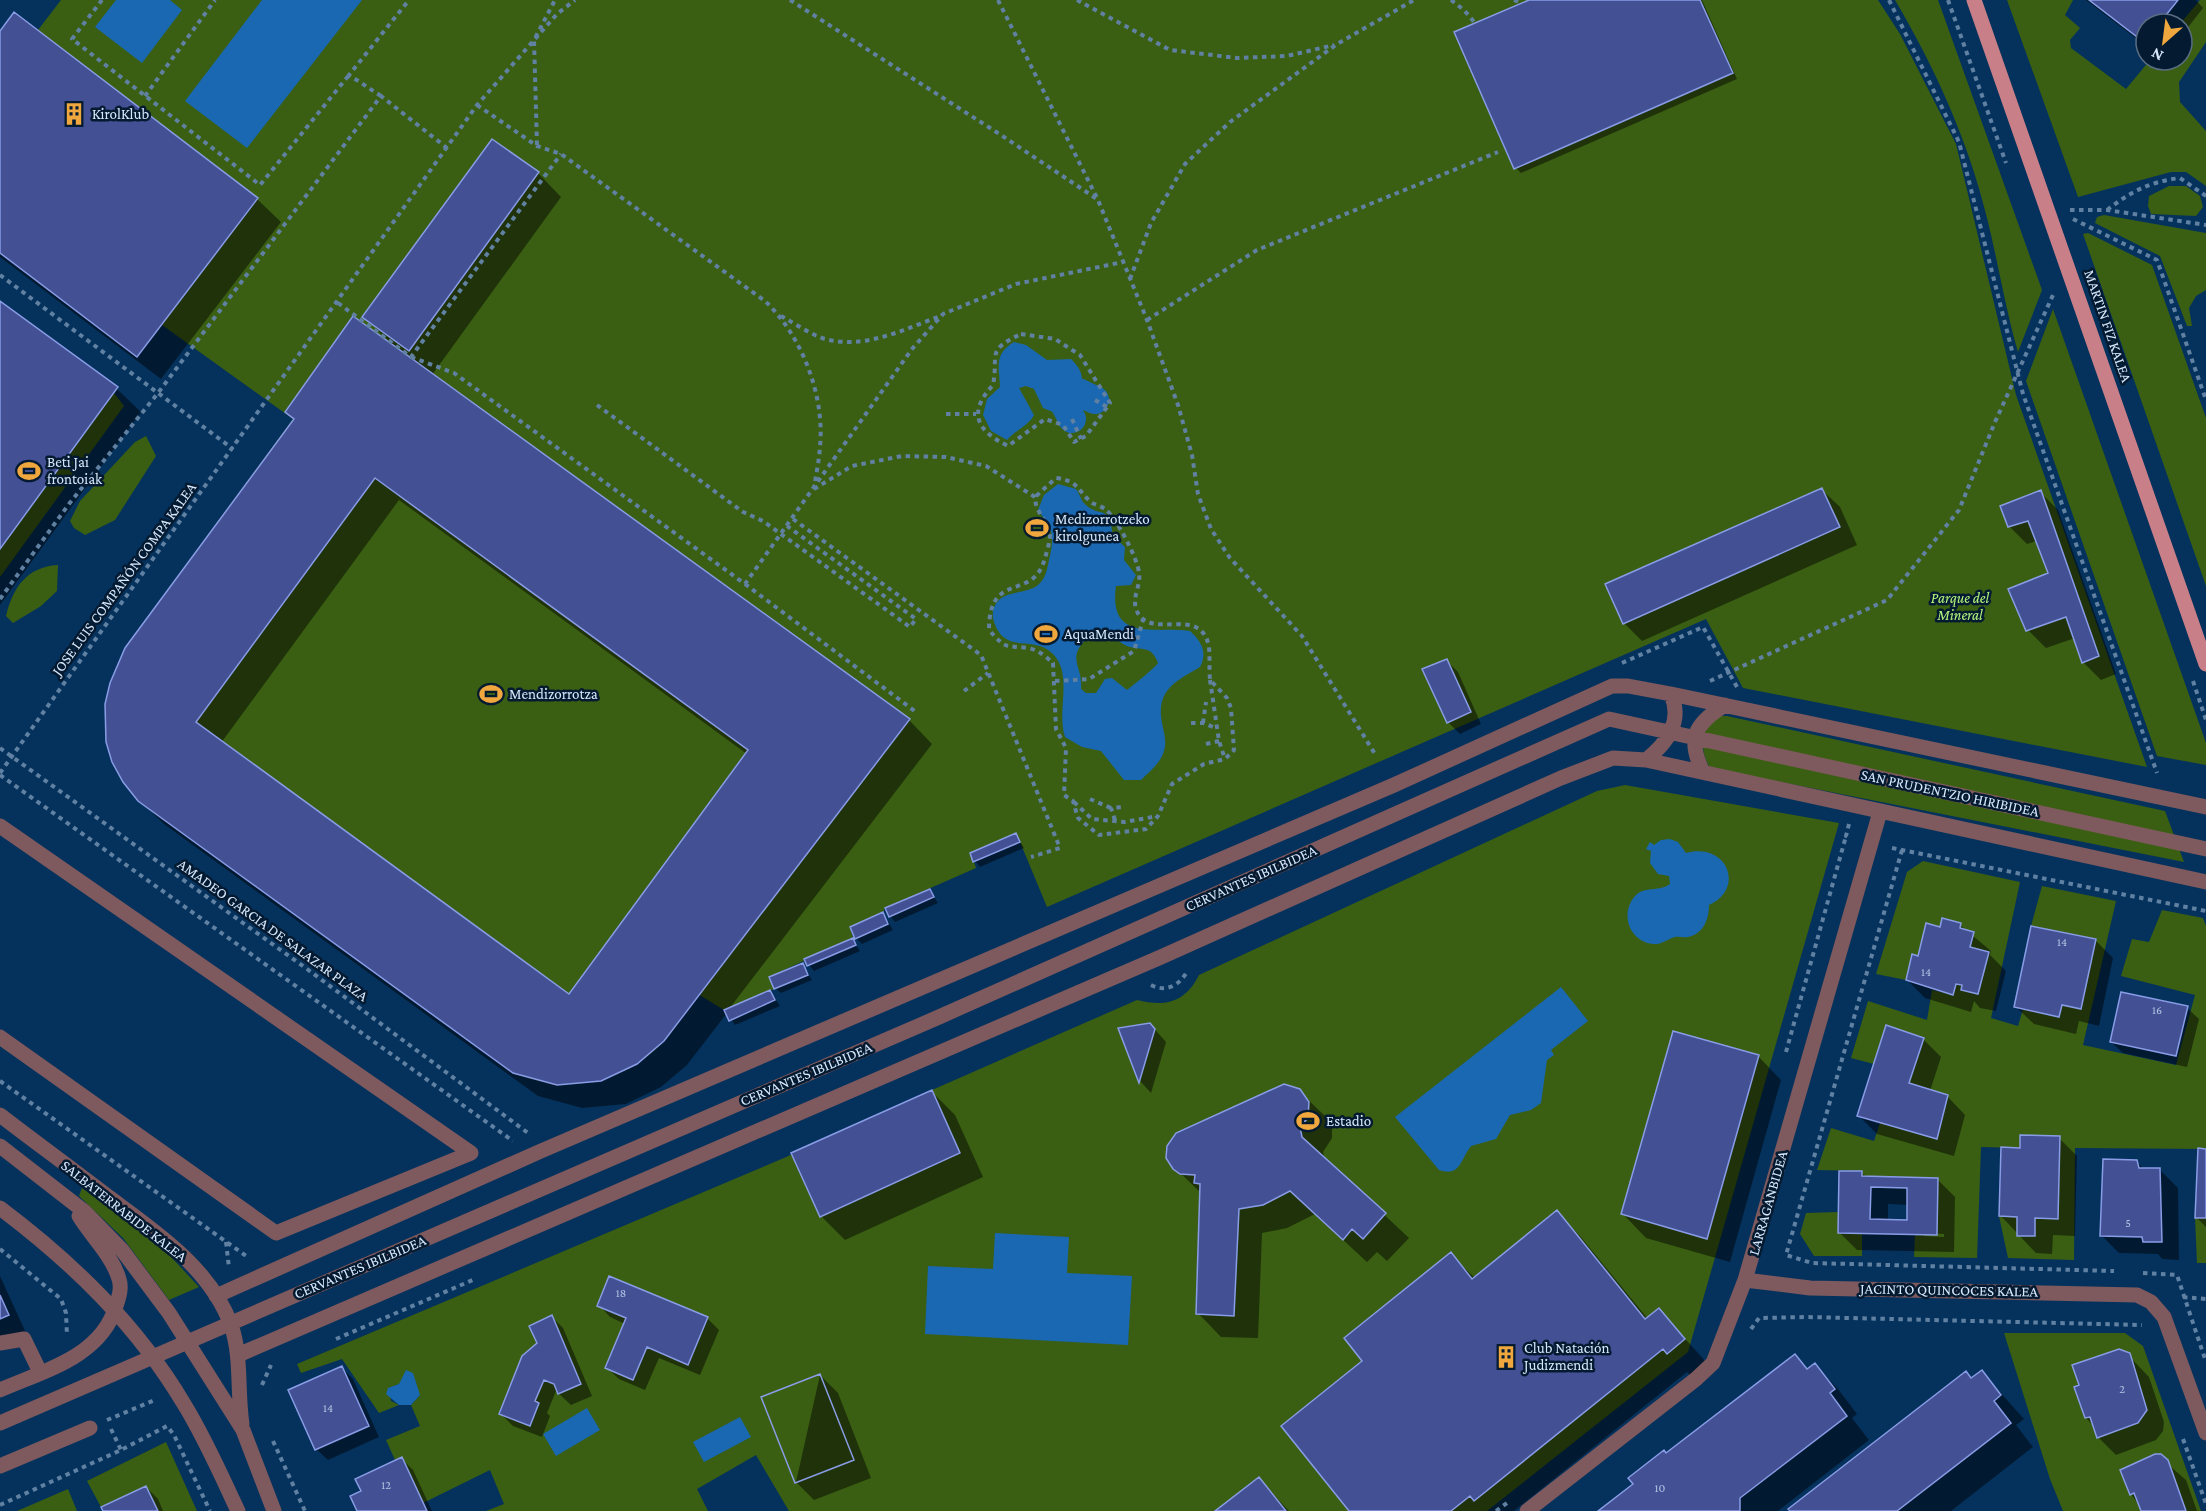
<svg xmlns="http://www.w3.org/2000/svg" width="2206" height="1511" viewBox="0 0 2206 1511" font-family="'Crimson Pro',serif">
  <rect width="100%" height="100%" fill="#05325c"/>
  <path fill="#3a5f12" d="M61 0H1878L1900 34 1956 144 2016 395 2147 767 1743 688 1706 619 1047 907 1020 842 974 862 976 868 885 908 883 912 850 927 853 938 769 977 774 989 724 1010 698 994C686 1010 676 1029 662 1043 621 1085 567 1094 513 1073L138 801C94 747 99 708 125 648L293 419 162 325 137 357 0 253V31L14 12 38 30Z
    M1895 0H1938L2042 290 2018 352C2005 307 1998 262 1987 218 1968 140 1935 68 1895 0Z
    M2007 0H2073L2065 15 2080 28 2070 40 2071 48 2126 89 2150 60H2182L2180 24 2200 0H2206V42L2179 82 2180 102 2206 131V186L2186 172H2171L2078 197Z
    M2169 186H2186L2200 196 2203 207 2196 216 2151 214 2148 206 2149 196Z
    M2104 215 2206 233V290L2196 296 2189 308 2192 326H2187L2160 256 2095 223 2097 217Z
    M2088 233 2152 265 2206 418V586L2083 234Z
    M2053 309 2206 743V765L2157 756 2026 381Z
    M114 393 124 406 0 577V549Z
    M146 436 156 456 115 520 85 535 74 528 70 521 80 501 135 442Z
    M58 565 57 591 41 606 13 623 6 616C13 587 27 567 58 565Z
    M1712 716H1727L2165 811 2184 862 1710 768C1699 749 1702 735 1712 716Z
    M1625 785 1839 823 1688 1352 1487 1511H789L756 1455 697 1489 708 1511H486L504 1504 490 1470 423 1503 402 1457 395 1460 386 1440 420 1426 411 1405 420 1395 399 1384 389 1388 391 1401 399 1405 379 1413 342 1359 301 1373 297 1364 784 1158 932 1090 1137 1000C1165 1007 1185 1003 1199 975L1597 791Z
    M1923 861 2020 882 1991 1018 2018 1026 2023 1009 2059 1017 2062 1005 2096 939 2031 926 2042 886 2116 901 2083 1045 2176 1065 2195 995 2121 976 2132 939 2149 942 2162 910 2203 918 2206 926V1149L2075 1148 2074 1260 2008 1258 1999 1216 2017 1217V1236H2035V1218L2058 1219 2020 1135V1148L1981 1147 1977 1258 1914 1257 1915 1234 1937 1235 1938 1178 1862 1176V1171L1817 1170 1831 1128 1874 1141 1880 1123 1937 1139 1948 1095 1909 1083 1923 1038 1886 1026 1874 1064 1851 1058 1868 1001 1927 1020 1932 990 1953 995 1956 984 1962 985 1961 990 1978 994 1988 952 1970 947 1974 932 1960 928 1961 923 1942 919 1940 927 1926 924 1918 956 1912 955 1906 980 1876 974 1907 872Z
    M82 1188 161 1246 199 1287 169 1300 123 1238 79 1196Z
    M1838 1212V1232L1862 1233V1256H1814L1800 1234 1806 1213Z
    M2195 1218H2206V1263H2197Z
    M2004 1333H2125L2143 1346 2201 1511H2063L2050 1479Z
    M166 1442 197 1511H158L146 1486 101 1507 87 1481Z
    M68 1489 77 1511H17Z"/>
  <path fill="#1b68b2" fill-rule="evenodd" d="M116 0H170L182 10 142 63 95 27Z
    M262 0H362L247 148 185 101Z
    M1014 342 1026 345 1047 360 1071 359C1096 383 1073 398 1053 412L1043 408 1034 389 1026 386 1019 388 1034 415C1028 426 1016 430 1007 440L991 431 983 415 987 399 1000 387C999 365 994 354 1014 342Z
    M1058 484 1076 489C1079 493 1081 499 1083 502 1100 521 1108 500 1113 536L1125 547 1124 560 1136 575 1131 585 1116 586C1108 643 1155 626 1190 631 1201 641 1208 652 1200 667 1174 682 1156 691 1162 723 1164 733 1167 742 1164 751 1160 764 1150 771 1141 780H1124L1101 751 1082 747 1065 737C1056 710 1074 674 1052 653 1034 636 1009 652 997 629 994 623 992 618 993 611 999 588 1024 596 1038 585 1046 578 1047 569 1049 560 1055 535 1053 531 1038 510L1044 495ZM1100 629C1111 631 1116 641 1125 645 1139 652 1151 643 1158 663 1156 667 1131 687 1127 690L1112 678 1105 679 1096 693H1086L1081 689C1083 666 1067 660 1085 640 1091 635 1093 631 1100 629Z
    M1670 839 1678 842 1686 853C1727 842 1746 888 1709 905 1709 918 1704 934 1688 937 1684 938 1679 936 1675 937 1667 939 1662 945 1653 944 1629 941 1619 913 1636 895 1646 886 1659 892 1670 884L1669 876 1658 874 1650 863 1651 851 1646 849 1650 842 1654 845 1661 840Z
    M1561 987 1588 1021 1551 1050 1554 1055 1547 1060 1541 1103 1531 1110 1510 1115 1496 1139 1471 1146C1460 1160 1461 1177 1439 1170L1395 1117Z
    M995 1233 1069 1237 1067 1273 1132 1276 1128 1345 925 1334 928 1266 993 1269Z
    M406 1370 413 1373 420 1395 411 1405H399L386 1394 388 1388 399 1384Z
    M587 1408 600 1430 556 1456 543 1434Z
    M740 1417 751 1437 704 1462 693 1442Z"/>
  <path fill="#0007" fill-rule="evenodd" d="M1532 0H1702L1737 79 1521 173 1516 168Z
    M2086 0H2196L2203 8 2182 35V24H2146V46Z
    M0 34 257 199 281 222 161 379 0 257Z
    M538 173 561 197 432 375 909 720 932 744 729 1009 770 991 780 1006 735 1025 727 1013 687 1065 661 1087 626 1104 582 1108 538 1096 164 824 139 800 391 343 364 317ZM399 500 747 754 570 997 221 743Z
    M0 303 117 389 141 412 0 605Z
    M1822 490 1840 507 1857 545 1642 641 1624 623Z
    M2040 492 2058 510 2116 674 2101 680 2083 662 2075 638 2046 648 2028 630 2050 573 2036 541 2027 544 2009 526Z
    M1446 660 1458 672 1481 724 1460 734 1448 722Z
    M1016 835 1024 848 980 867 975 861 972 854Z
    M929 890 938 903 895 922 890 916Z
    M883 914 893 930 862 944 856 938Z
    M1960 925 1991 951 1990 955 2006 971 1996 1011 1980 1008 1974 1001 1971 1012 1925 998 1907 980 1919 958 1941 929Z
    M852 940 860 951 814 971 809 965 806 960Z
    M2095 940 2113 958 2099 1026 2079 1021 2076 1034 2034 1024 2016 1007Z
    M802 965 812 980 781 993 775 988Z
    M2187 1008 2199 1019 2187 1067 2123 1053 2111 1042Z
    M1150 1024 1166 1042 1151 1093 1141 1082 1120 1029Z
    M1923 1039 1941 1057 1930 1091 1948 1097 1965 1115 1954 1156 1877 1134 1859 1116Z
    M1758 1056 1781 1080 1730 1262 1646 1238 1623 1214Z
    M1296 1088 1329 1120 1332 1127V1138L1323 1152 1325 1159 1409 1238 1387 1261 1377 1252 1367 1262 1315 1214 1287 1228 1262 1233 1258 1338 1221 1337 1198 1313 1201 1193 1169 1162 1167 1150 1171 1139 1177 1134Z
    M931 1091 955 1115 983 1177 845 1240 821 1216Z
    M2059 1138 2077 1156 2075 1236 2053 1235 2052 1254 2036 1253 2001 1216 2021 1149Z
    M2206 1150V1227L2197 1218Z
    M2136 1161 2145 1170H2160L2178 1188 2179 1260 2162 1259 2158 1254 2119 1253 2102 1236Z
    M1862 1173 1866 1177 1937 1179 1955 1197 1954 1252 1857 1250 1839 1232ZM1888 1204 1909 1205 1908 1222 1888 1221ZM1924 1233 1944 1234V1237L1924 1236Z
    M1557 1212 1580 1236 1648 1319 1659 1310 1708 1364 1691 1376 1687 1372 1514 1511H1351L1364 1361 1450 1254 1475 1278Z
    M0 1276 26 1333 0 1344Z
    M599 1305 707 1318 719 1330 700 1375 659 1358 645 1390 619 1379 607 1368 625 1324 610 1317Z
    M552 1317 563 1328 592 1396 571 1405 556 1391 547 1413 550 1416 542 1437 513 1426 501 1414Z
    M2124 1351 2149 1377 2164 1422 2163 1431 2156 1440 2116 1455 2098 1437 2094 1426 2086 1418Z
    M1795 1356 1809 1370 1815 1365 1838 1389 1857 1414 1852 1418 1869 1440 1778 1511H1600L1635 1484 1667 1455Z
    M342 1368 353 1379 379 1437 328 1460 316 1449Z
    M1982 1372 2024 1419 2016 1425 2033 1447 1951 1511H1792Z
    M820 1375 838 1393 871 1478 814 1500 796 1482Z
    M2157 1455 2186 1480 2197 1511H2143L2131 1494 2135 1463Z
    M402 1459 413 1470 432 1511H358L363 1492Z
    M1259 1479 1289 1511H1218Z
    M146 1487 158 1499 163 1511H105Z"/>
  <g fill="none" stroke-linecap="round" stroke-linejoin="round">
    <path stroke="#1b68b2" stroke-width="28" d="M1078 392 1095 400
      M1064 404 1072 419"/>
  </g>
  <path fill="#435194" stroke="#899ce6" stroke-width="1.5" fill-rule="evenodd" d="M1529 0H1700L1733 73 1514 169 1454 32Z
    M2089 0H2178L2159 24H2146L2145 43Z
    M14 12 258 198 137 357 0 253V31Z
    M492 139 539 172 409 351 362 317Z
    M0 301 118 387 0 549Z
    M353 316 910 719 664 1041 637 1064 601 1081 557 1085 513 1073 138 801 123 782 112 762 106 742 105 704 110 683 125 648 294 419 285 412ZM375 478 748 750 569 994 196 722Z
    M1822 488 1840 527 1623 624 1605 584Z
    M2041 490 2099 656 2082 663 2066 617 2026 631 2008 589 2048 573 2028 521 2008 527 2000 506Z
    M1447 659 1471 712 1447 723 1422 669Z
    M1016 833 1020 842 973 862 970 853Z
    M930 889 934 897 889 917 885 908Z
    M883 912 888 924 855 939 850 927Z
    M1942 918 1961 923 1960 928 1974 932 1970 947 1989 952 1978 994 1961 990 1962 985 1956 984 1953 995 1906 980 1912 954 1918 956 1926 923 1940 927Z
    M2031 926 2096 939 2081 1009 2062 1005 2059 1017 2014 1007Z
    M853 938 856 945 807 966 804 959Z
    M803 963 808 975 774 989 769 977Z
    M770 990 775 1000 729 1021 724 1010Z
    M2121 992 2188 1006 2176 1056 2110 1042Z
    M1150 1023 1155 1029 1139 1083 1118 1028Z
    M1886 1025 1924 1038 1909 1083 1948 1095 1937 1139 1857 1116Z
    M1673 1031 1759 1055 1707 1239 1621 1214Z
    M1284 1084 1300 1089 1309 1102 1308 1118 1300 1127 1302 1137 1386 1213 1363 1239 1352 1229 1343 1240 1290 1191 1263 1205 1239 1209 1234 1316 1196 1314 1200 1184 1194 1183 1195 1175 1180 1174 1173 1169 1166 1158 1167 1146 1176 1133Z
    M932 1090 960 1153 820 1217 791 1153Z
    M2020 1135 2060 1136 2058 1219 2035 1218V1236H2017V1217L1999 1216 2001 1147 2020 1148Z
    M2198 1148 2206 1149V1218H2195Z
    M2103 1159 2137 1160 2139 1168H2160L2162 1242H2143L2142 1237 2100 1236Z
    M1839 1171H1862V1176L1938 1178 1937 1235 1838 1233ZM1871 1187 1907 1188V1220L1870 1219Z
    M1557 1210 1645 1319 1659 1308 1685 1339 1667 1354 1663 1349 1474 1501 1470 1496 1451 1511H1349L1281 1426 1362 1361 1344 1338 1451 1252 1472 1279Z
    M609 1276 708 1317 688 1365 647 1347 633 1380 605 1368 626 1318 597 1306Z
    M0 1295 9 1315 0 1319Z
    M552 1315 581 1384 558 1394 554 1384 544 1380 535 1401 539 1403 530 1426 499 1414 522 1356 537 1343 529 1326Z
    M2119 1349 2130 1353 2147 1410 2138 1423 2097 1438 2090 1417 2085 1418 2074 1387 2079 1385 2072 1365Z
    M1795 1354 1807 1369 1815 1363 1835 1389 1830 1393 1847 1416 1740 1498V1511H1598L1633 1484 1628 1478 1664 1450 1666 1453Z
    M342 1366 369 1426 315 1450 288 1390Z
    M1982 1370 2001 1395 1994 1401 2011 1423 1897 1511H1790L1788 1509 1966 1371 1971 1378Z
    M820 1374 854 1460 795 1483 761 1397Z
    M820 1374 854 1460 795 1483 761 1397Z
    M2155 1454H2161L2168 1460 2186 1511H2141L2134 1493 2130 1495 2120 1470Z
    M402 1457 427 1511H357L350 1496 361 1491 355 1479Z
    M1259 1477 1286 1511H1215Z
    M146 1486 158 1511H103L101 1507Z"/>
  <g fill="none" stroke-linecap="round" stroke-linejoin="round">
    <path stroke="#6081a2" stroke-width="4" stroke-dasharray="4.5 4.5" stroke-linecap="butt" d="M102 0 72 39 260 185 349 75
      M790 0 1001 135 1097 199
      M998 0 1098 200 1147 320 1178 405 1192 455 1198 494 1211 529 1230 558 1302 636 1375 754
      M1077 0 1170 50 1237 58 1287 56 1334 45
      M1451 0 1464 10 1475 23
      M1514 0 1521 3
      M1889 0 1959 142 2023 394 2157 773
      M1948 0 2006 163
      M145 96 215 0
      M381 96 349 75 409 0
      M477 105 537 146 561 154 765 301C802 336 825 396 820 447 819 461 816 475 814 488
      M537 145 534 40 555 0
      M2070 210H2107L2206 225
      M2107 210C2132 191 2149 182 2180 178L2206 196
      M2073 219 2157 260 2206 400
      M0 275 233 449
      M1130 279 1151 223 1185 164 1230 122 1337 44 1414 0
      M338 303 411 357 561 154
      M781 316C794 323 808 333 822 338 863 351 905 329 943 315
      M1147 320 1257 250 1498 152
      M1021 334 1055 339 1080 355 1110 403 1086 436 1074 442 1063 425 1045 419 1008 446C977 431 967 413 993 385 999 353 985 351 1021 334Z
      M411 357 454 373 745 584 912 349 943 314 1016 284 1123 262
      M1095 400 1107 407
      M597 405 743 512 763 521 910 627 916 619 787 526
      M946 414H976
      M1072 419 1081 439
      M814 489 852 466 902 456 946 457 986 466 1035 497C1035 513 1048 520 1050 535 1050 542 1047 551 1045 558 1033 603 989 569 989 630 1007 650 1004 645 1027 648 1038 649 1046 657 1053 663L1056 729 1066 748 1064 795 1073 801 1078 818 1099 835 1146 829 1158 816 1172 784 1204 764 1225 759 1234 750 1231 708 1227 698 1210 680C1209 669 1210 658 1209 647 1201 603 1148 643 1136 609 1132 596 1141 586 1139 573 1138 559 1116 517 1105 509 1101 506 1096 505 1092 503 1077 491 1080 481 1056 478L1035 497
      M793 519 981 655 1060 848 1031 857
      M745 584 916 712
      M0 599 69 504 158 393 381 96 447 148
      M1622 663 1703 627 1737 687
      M1210 680 1219 741 1225 759
      M1055 681 1089 679 1134 651 1143 620
      M1710 681 1887 600 1959 510 1995 422 2053 295
      M2193 681 2206 720
      M964 691 988 673
      M1191 723H1203L1216 728
      M1203 723 1206 702
      M1206 744 1219 741
      M0 748 307 969 528 1133
      M0 773 477 105 557 14 575 0
      M0 775 513 1141
      M1090 799 1111 808
      M1074 802 1092 819 1125 822 1158 816
      M1115 820 1111 808 1124 807
      M1849 824 1846 836 1850 837
      M1892 848 2206 911
      M1902 850 1786 1255 1812 1263 2114 1271
      M1151 985C1167 993 1180 985 1188 970
      M1786 1052 1846 836
      M0 1081 249 1258
      M226 1242 229 1268
      M0 1249 61 1299 66 1313 67 1336
      M2143 1273 2177 1275 2206 1362
      M2183 1297 2206 1299
      M1751 1329 1759 1318 1807 1317 2142 1325
      M336 1339 475 1279
      M262 1385 271 1365
      M107 1420 155 1400
      M111 1429 121 1450
      M2183 1439 2206 1504
      M273 1441 305 1511
      M0 1505 121 1450 167 1426 174 1435 210 1511
      M1496 1511 1507 1503"/>
    <path stroke="#7e595d" stroke-width="15" d="M1646 760C1667 743 1683 722 1671 694
      M1703 772C1687 739 1694 724 1725 705
      M0 826 471 1153 276 1233 0 1037
      M0 1115C35 1142 71 1168 106 1195 153 1230 210 1267 231 1325 242 1356 237 1391 242 1424
      M0 1146 85 1212 122 1250 169 1313 243 1430 274 1511
      M0 1208C73 1263 137 1325 184 1404 205 1438 221 1475 238 1511
      M1745 1280 1810 1288 2137 1295 2151 1302 2164 1317 2206 1433
      M216 1296 541 1151 1394 785 1612 686H1628L1671 694 2206 807
      M0 1343 24 1339 40 1372
      M238 1355 1161 957 1561 778 1613 758 1646 760 2206 882
      M0 1390C43 1371 101 1357 116 1306 119 1297 122 1288 119 1279 112 1255 91 1236 79 1216
      M0 1423 939 1017 1609 719 2206 849
      M0 1466 90 1428
      M1527 1511 1696 1379 1713 1363 1745 1280 1880 812"/>
    <path stroke="#c97f87" stroke-width="15" d="M1974 0 2206 664"/>
  </g>
  <defs>
    <g id="building-bare" transform="scale(1.8)"><path d="M-4-6H4V6H1V3H-1V6H-4ZM-2.5-4.3h1.7v1.8h-1.7ZM.8-4.3h1.7v1.8H.8ZM-2.5-1h1.7V.8h-1.7ZM.8-1h1.7V.8H.8Z" fill="#efa73e" stroke="#041a31" stroke-width="2.5" paint-order="stroke"/></g>
    <g id="stadium-bare" transform="scale(1.8)"><path d="M0-5a6.5 5 0 1 0 0 10a6.5 5 0 1 0 0-10ZM-3.5-1.8h7v3.6h-7Z" fill="#efa73e" stroke="#041a31" stroke-width="2.5" paint-order="stroke"/></g>
  </defs>
  <g fill-rule="evenodd">
    <use href="#building-bare" x="74" y="114"/>
    <use href="#stadium-bare" x="29" y="471"/>
    <use href="#stadium-bare" x="1037" y="528"/>
    <use href="#stadium-bare" x="1046" y="634"/>
    <use href="#stadium-bare" x="491" y="694"/>
    <use href="#stadium-bare" x="1308" y="1121"/>
    <use href="#building-bare" x="1506" y="1357"/>
  </g>
  <g text-anchor="middle" dominant-baseline="central" stroke-width="5" stroke-linejoin="round" paint-order="stroke">
    <g font-size="12" fill="#b3c3e3">
      <text x="2062" y="942">14</text>
      <text x="1926" y="972">14</text>
      <text x="2157" y="1010">16</text>
      <text x="2128" y="1223">5</text>
      <text x="621" y="1293">18</text>
      <text x="2122" y="1389">2</text>
      <text x="328" y="1408">14</text>
      <text x="386" y="1485">12</text>
      <text x="1660" y="1488">10</text>
    </g>
    <g font-size="15" fill="#d8e9fd" stroke="#041a31" text-anchor="start">
      <text x="92" y="114">KirolKlub</text>
      <text x="47" y="462">Beti Jai<tspan x="47" dy="17">frontoiak</tspan></text>
      <text x="1055" y="519">Medizorrotzeko<tspan x="1055" dy="17">kirolgunea</tspan></text>
      <text x="1064" y="634">AquaMendi</text>
      <text x="509" y="694">Mendizorrotza</text>
      <text x="1326" y="1121">Estadio</text>
      <text x="1524" y="1348">Club Natación<tspan x="1524" dy="17">Judizmendi</tspan></text>
    </g>
    <g font-size="15" fill="#d8e9fd" stroke="#041a31">
      <text transform="translate(2108 326) rotate(71)">MARTIN FIZ KALEA</text>
      <text transform="translate(124 579) rotate(-54)">JOSE LUIS COMPAÑÓN COMPA KALEA</text>
      <text transform="translate(1950 793) rotate(12)">SAN PRUDENTZIO HIRIBIDEA</text>
      <text transform="translate(1251 878) rotate(-24)">CERVANTES IBILBIDEA</text>
      <text transform="translate(273 930) rotate(36)">AMADEO GARCIA DE SALAZAR PLAZA</text>
      <text transform="translate(806 1074) rotate(-23)">CERVANTES IBILBIDEA</text>
      <text transform="translate(1768 1203) rotate(-74)">LARRAGANBIDEA</text>
      <text transform="translate(124 1211) rotate(38)">SALBATERRABIDE KALEA</text>
      <text transform="translate(360 1267) rotate(-23)">CERVANTES IBILBIDEA</text>
      <text transform="translate(1949 1290) rotate(1)">JACINTO QUINCOCES KALEA</text>
    </g>
    <g font-size="15" font-style="italic" fill="#b5f77d" stroke="#041a31">
      <text x="1960" y="598">Parque del<tspan x="1960" dy="17">Mineral</tspan></text>
    </g>
  </g>
  <g transform="translate(2164 42) rotate(208)"><circle r="28" fill="#041a31" stroke="#596d83" stroke-width="1.5"/>
  <path d="M0-4.5L10 22L0 15L-10 22Z" fill="#efa73e"/>
  <text y="-9" font-size="16" font-weight="bold" text-anchor="middle" fill="#d8e9fd">N</text>
  </g>
</svg>
